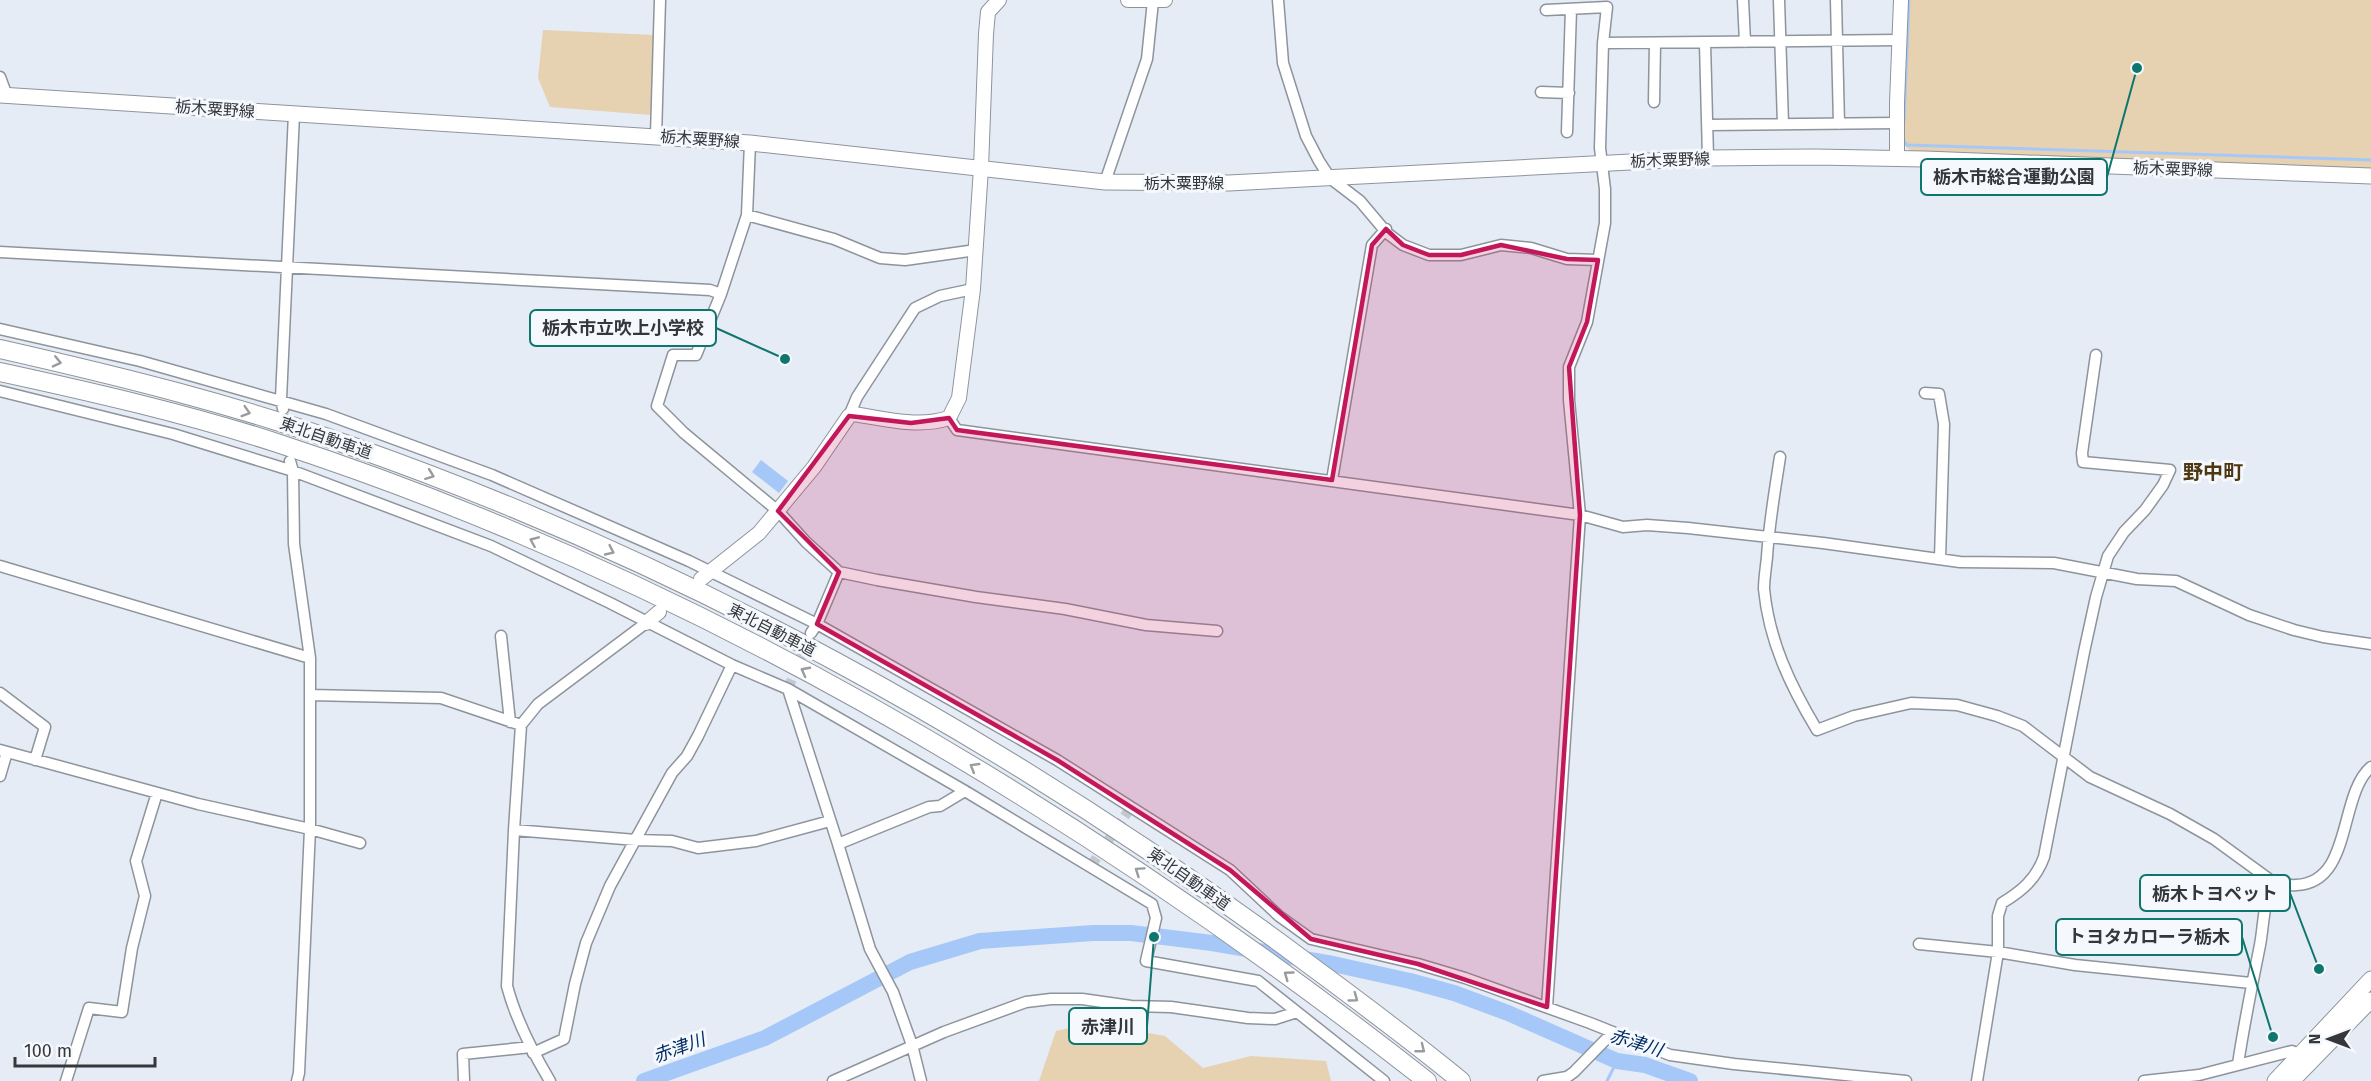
<svg xmlns="http://www.w3.org/2000/svg" width="2371" height="1081" viewBox="0 0 2371 1081" font-family="'Fira Sans','Noto Sans JP',sans-serif">
  <rect width="100%" height="100%" fill="#e5ecf5"/>
  <path fill="#e6d1b1" d="M1906 0H2371V170L1912 152 1903 144 1900 136Z
    M543 30 654 35 651 115 550 107 538 78Z
    M1092 1023 1165 1036 1203 1068 1251 1056 1326 1061 1331 1081H1039L1056 1031Z"/>
  <path fill="#a6c8f8" d="M761 460 788 481 779 493 752 472Z"/>
  <g fill="none" stroke-linecap="round" stroke-linejoin="round">
    <path stroke="#a6c8f8" stroke-width="3" d="M1904 121 1909 0
      M1903 140 1907 145 2371 160
      M1607 1081 1617 1061"/>
    <path stroke="#a6c8f8" stroke-width="16" d="M644 1081 765 1038 910 962 980 941 1093 933H1131L1212 943 1333 964 1410 981 1454 993 1508 1013 1617 1061 1645 1065 1690 1081"/>
    <path stroke="#c2c8d0" stroke-width="10" stroke-dasharray="10 5" stroke-linecap="butt" d="M788 689 807 642
      M1091 866 1131 807"/>
    <g stroke="#8e949c" stroke-width="13">
      <path id="street" d="M1278 0 1283 63 1306 136 1319 161 1330 178 1360 201 1387 233 1403 245 1429 255H1461L1501 245 1531 248 1567 259 1598 260
        M1743 0 1745 42
        M1779 0 1783 124
        M1836 0 1839 124
        M1546 10 1607 7 1603 43 1600 148 1605 189V223L1587 322 1569 367V400L1580 515 1547 1007
        M1603 43 1899 40
        M1705 43 1708 158
        M0 77 7 96
        M1541 92 1569 93
        M1654 102 1655 43
        M1708 125 1897 123
        M1567 132 1571 9
        M656 136 660 0
        M750 143 747 215 721 294 696 355H673L657 406 684 433 778 511 806 542 839 572
        M1105 182 1147 59 1153 1
        M747 215 834 239 880 258 905 260 976 250
        M0 252 710 290 721 294
        M0 329 140 361 326 414 492 475 689 561 817 624 1057 760 1230 870 1279 916 1311 939 1418 964 1465 978 1590 1023 1670 1055 1734 1064 1906 1081
        M0 391 173 434 293 471 491 546 610 603 732 665 788 689 965 791 1152 904 1156 918 1146 961 1258 981 1384 1081
        M1925 393 1939 394 1944 424 1940 559
        M283 409 281 399 294 114
        M849 416 857 397 915 308 940 296 973 289
        M949 418 957 430 1580 515 1623 527 1647 525 1688 528 1823 543 1960 562 2054 563 2137 579 2176 581 2249 615 2294 630 2323 637 2371 644
        M1780 457C1775 490 1769 523 1767 557 1766 567 1764 579 1764 589 1769 641 1790 685 1817 730L1854 716 1911 703 1957 705 1997 716 2023 726 2090 777 2170 814 2214 839 2273 882
        M290 461 293 471 294 544 310 658V829L299 1073 297 1081
        M1332 480 1372 245 1386 229
        M0 566 310 658
        M811 633 817 624 839 572 877 580 976 597 1065 609 1146 625 1217 631
        M501 636 510 722
        M788 689 838 844 929 807 940 806 965 791
        M0 693 45 727 35 760
        M310 695 441 698 521 725
        M0 750 198 804 310 829 360 843
        M0 776 7 752
        M514 830 636 840 672 841 698 848 756 841 830 821
        M838 844 870 949 893 992 912 1045 921 1081
        M1919 944 1998 952 2075 965 2251 983
        M533 1053 564 1039 575 984 586 943 610 886 672 773 687 756 698 736 732 665
        M2238 1064C2244 1024 2252 985 2260 945 2264 923 2263 904 2273 882 2280 883 2289 886 2296 885 2353 883 2338 795 2371 767
        M66 1081 89 1008 122 1012 132 948 145 896 136 861 157 793
        M464 1081 463 1054 531 1047
        M550 1081C532 1051 516 1020 507 986L514 830 521 725 538 704 646 623
        M833 1081 944 1032 1026 1002 1051 999H1082L1131 1006 1171 1007 1248 1018 1275 1019 1297 1012
        M1543 1081 1567 1077 1574 1072 1613 1032
        M1977 1081 1998 952V916L2002 903C2022 891 2036 879 2044 857L2084 652 2096 597 2108 556 2124 532 2145 510 2163 485 2170 470 2083 462 2082 453 2096 355
        M2144 1081 2199 1075 2292 1051 2304 1056"/>
    </g>
    <g stroke="#8e949c" stroke-width="16">
      <path id="secondary" d="M1128 0H1165
        M1897 158V103L1901 0
        M701 579 759 533 814 467 849 416 854 414C886 419 918 428 949 418L959 398 973 289 981 168 986 34 988 12 999 0
        M646 623 659 612"/>
    </g>
    <g stroke="#8e949c" stroke-width="17">
      <path id="primary" d="M0 95 750 143 1105 182 1229 183 1708 158 1815 157 1925 159 2371 176
        M2275 1081 2371 979
        M2292 1081 2371 1000"/>
    </g>
    <g stroke="#8e949c" stroke-width="20">
      <path id="highway" d="M0 349C119 376 237 405 351 446 684 563 999 737 1283 945 1343 990 1403 1033 1461 1081
        M0 372C92 392 184 413 274 442 695 579 1080 809 1427 1081"/>
    </g>
    <use href="#street" stroke="#fff" stroke-width="10"/>
    <use href="#secondary" stroke="#fff" stroke-width="14"/>
    <use href="#primary" stroke="#fff" stroke-width="15"/>
    <use href="#highway" stroke="#fff" stroke-width="18"/>
  </g>
  <defs><path id="oneway-chevron" d="M-2-3.5L2.5 0L-2 3.5" fill="none" stroke-width="1.6" stroke-linecap="round" stroke-linejoin="round" transform="scale(1.5)"/></defs>
  <g stroke="#9a9b9d">
    <use href="#oneway-chevron" transform="translate(57 362) rotate(13)"/>
    <use href="#oneway-chevron" transform="translate(246 412) rotate(17)"/>
    <use href="#oneway-chevron" transform="translate(430 475) rotate(21)"/>
    <use href="#oneway-chevron" transform="translate(534 541) rotate(-157)"/>
    <use href="#oneway-chevron" transform="translate(610 551) rotate(25)"/>
    <use href="#oneway-chevron" transform="translate(805 671) rotate(-152)"/>
    <use href="#oneway-chevron" transform="translate(974 767) rotate(-149)"/>
    <use href="#oneway-chevron" transform="translate(1139 871) rotate(-146)"/>
    <use href="#oneway-chevron" transform="translate(1288 975) rotate(-144)"/>
    <use href="#oneway-chevron" transform="translate(1354 998) rotate(36)"/>
    <use href="#oneway-chevron" transform="translate(1421 1049) rotate(38)"/>
  </g>
  <path fill="#c2185b" fill-opacity="0.2" stroke="#c2185b" stroke-width="4.5" stroke-linejoin="round" d="M1386 229 1403 245 1429 255H1461L1501 245 1567 259 1598 260 1587 322 1569 367 1580 515 1547 1007 1418 964 1311 939 1230 870 1057 760 817 624 839 572 778 511 849 416 911 423 949 418 957 430 1332 480 1372 245Z"/>
  <g text-anchor="middle" dominant-baseline="central" stroke-width="6" stroke-linejoin="round" paint-order="stroke">
    <g font-size="16" fill="#35373b" stroke="#f5f9fe">
      <text transform="translate(215 109) rotate(4)">栃木粟野線</text>
      <text transform="translate(700 139) rotate(4)">栃木粟野線</text>
      <text transform="translate(1670 160) rotate(-2)">栃木粟野線</text>
      <text transform="translate(2173 169) rotate(2)">栃木粟野線</text>
      <text x="1184" y="183">栃木粟野線</text>
      <text transform="translate(326 438) rotate(19)">東北自動車道</text>
      <text transform="translate(772 630) rotate(27)">東北自動車道</text>
      <text transform="translate(1189 879) rotate(35)">東北自動車道</text>
    </g>
    <g font-size="18" font-style="italic" fill="#002b61" stroke="#f5f9fe">
      <text transform="translate(1636 1043) rotate(17)">赤津川</text>
      <text transform="translate(679 1048) rotate(-20)">赤津川</text>
    </g>
    <g font-size="20" font-weight="bold" fill="#4e3813" stroke="#f5f9fe">
      <text x="2213" y="472">野中町</text>
    </g>
  </g>
  <path fill="none" stroke="#0f766e" stroke-width="2" d="M2137 68L2107 177M785 359L716 328M2319 969L2290 893M2273 1037L2242 937M1154 937L1147 1026"/>
  <g fill="#0f766e" stroke="#f5f9fe" stroke-width="2">
    <circle cx="2137" cy="68" r="6"/>
    <circle cx="785" cy="359" r="6"/>
    <circle cx="2319" cy="969" r="6"/>
    <circle cx="2273" cy="1037" r="6"/>
    <circle cx="1154" cy="937" r="6"/>
  </g>
  <g fill="#f5f9fe" stroke="#0f766e" stroke-width="2">
    <rect x="1921" y="159" width="186" height="36" rx="6"/>
    <rect x="530" y="310" width="186" height="36" rx="6"/>
    <rect x="2140" y="875" width="150" height="36" rx="6"/>
    <rect x="2056" y="919" width="186" height="36" rx="6"/>
    <rect x="1069" y="1008" width="78" height="36" rx="6"/>
  </g>
  <g font-size="18" text-anchor="middle" font-weight="bold" fill="#35373b">
    <text x="2014" y="183">栃木市総合運動公園</text>
    <text x="623" y="334">栃木市立吹上小学校</text>
    <text x="2215" y="900">栃木トヨペット</text>
    <text x="2149" y="943">トヨタカローラ栃木</text>
    <text x="1108" y="1033">赤津川</text>
  </g>
  <g transform="translate(2329 1039) rotate(270)" stroke="#f5f9fe" stroke-width="4.5" paint-order="stroke">
  <path d="M0-4.5L10 22L0 15L-10 22Z" fill="#35373b"/>
  <text y="-9" font-size="16" font-weight="bold" text-anchor="middle" fill="#35373b">N</text>
  </g>
  <path d="M15 1057v9h140v-9" fill="none" stroke="#35373b" stroke-width="3"/>
  <text x="24" y="1057" font-size="18" fill="#35373b" stroke="#f5f9fe" stroke-width="4.5" paint-order="stroke">100 m</text>
</svg>
